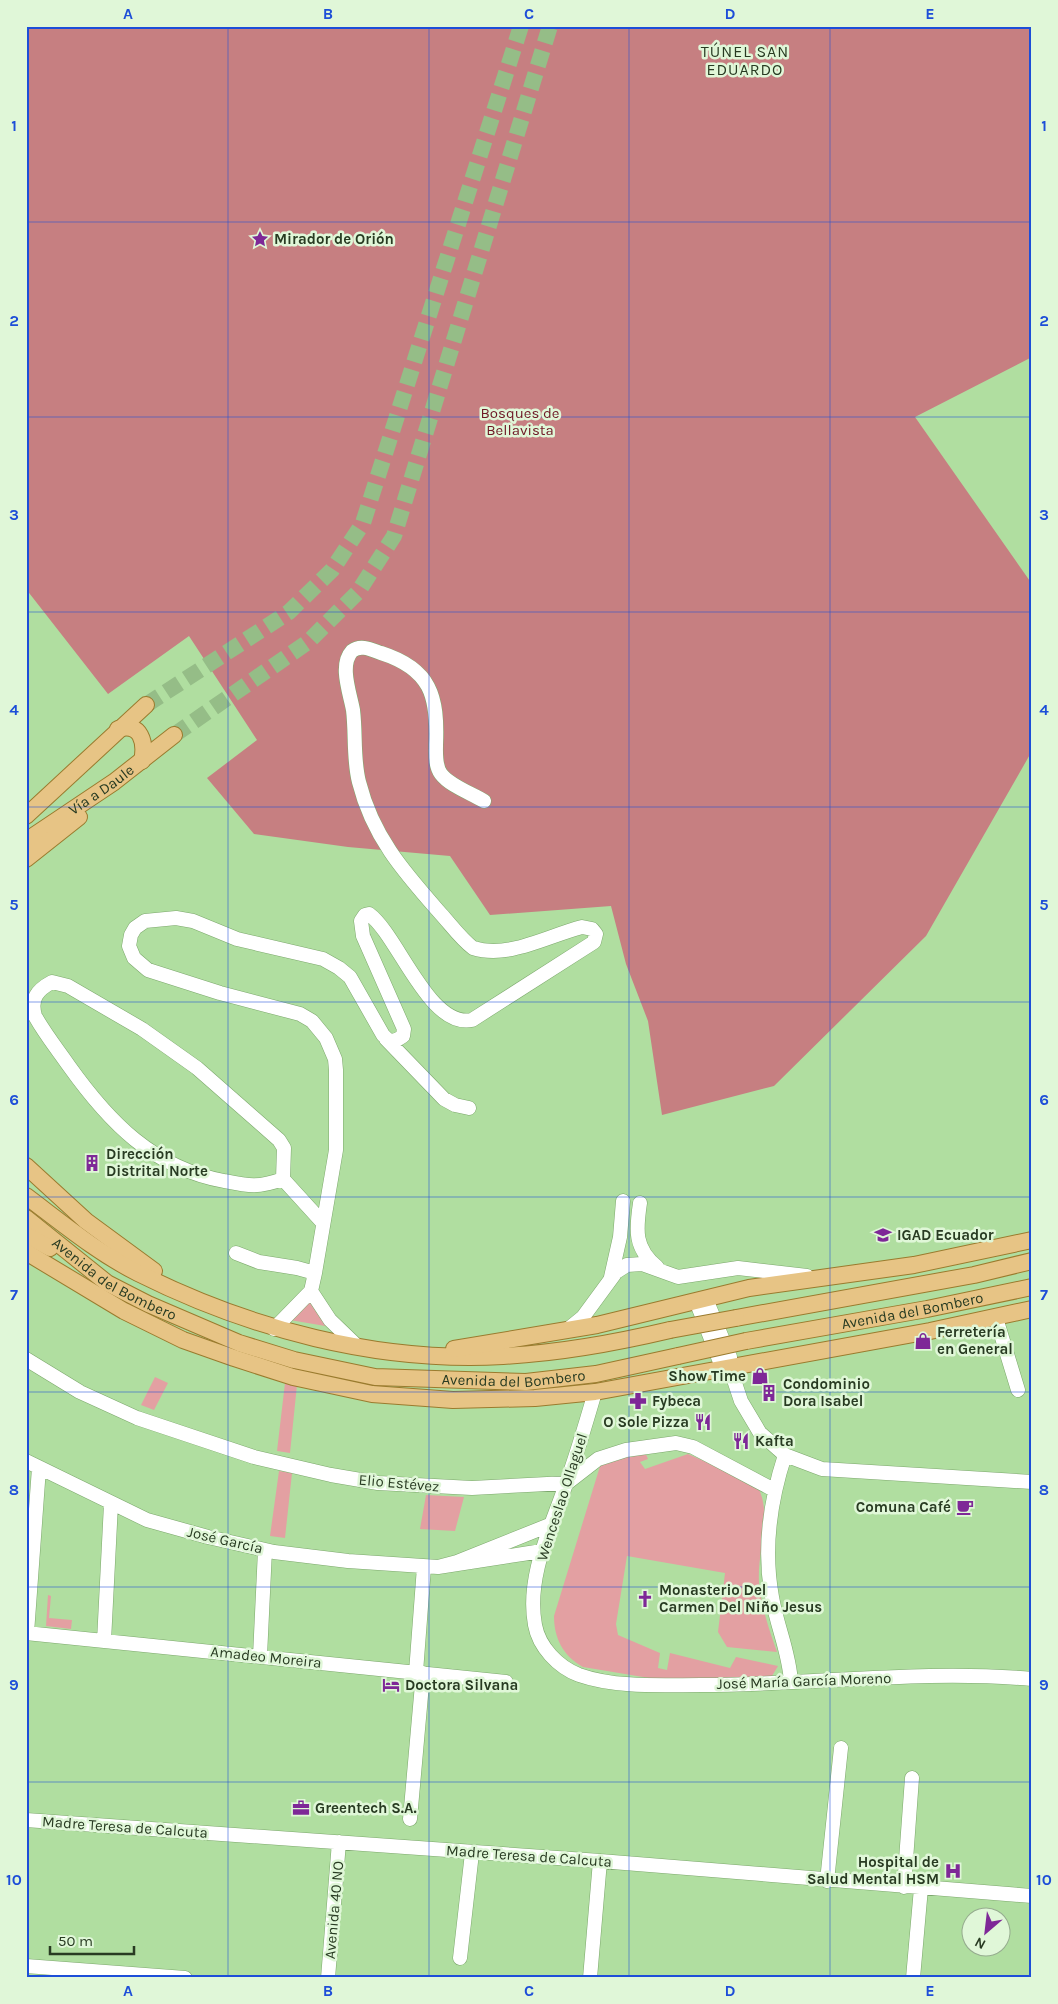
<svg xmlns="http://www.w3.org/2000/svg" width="1058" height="2004" viewBox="0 0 1058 2004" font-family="Karla,sans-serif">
  <rect width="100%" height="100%" fill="#b0dea0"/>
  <path fill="#e3a0a2" d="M314 1291 343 1329 278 1318Z
    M155 1377 168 1383 154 1410 141 1405Z
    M285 1383 297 1385 290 1453 277 1451Z
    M645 1452 648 1459 640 1462 645 1469 688 1454 756 1484C774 1512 757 1550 759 1582 761 1607 769 1629 777 1652L727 1647 718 1632 725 1573 627 1556 616 1624 618 1635 660 1653 658 1668 667 1670 670 1653 730 1668 736 1657 778 1666 772 1676 757 1681 673 1682 583 1667C563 1656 554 1638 554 1616L601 1463Z
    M279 1471 292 1473 285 1538 270 1536Z
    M426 1495 464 1497 455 1531 420 1529Z
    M48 1595 51 1596 49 1618 72 1620 71 1629 46 1626Z"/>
  <path fill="#c67f81" d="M26 26H1032V357L915 417 1032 584V751L926 936 774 1086 662 1115 648 1021 626 964 611 906 490 915 450 856 348 847 254 834 207 778 257 740 189 636 108 694 26 589Z"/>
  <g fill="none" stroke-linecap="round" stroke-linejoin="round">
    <path stroke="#95bd87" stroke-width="16" stroke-dasharray="16 8" stroke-linecap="butt" d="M146 705 289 612 332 570 363 523 521 26
      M174 735 308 642 358 592 394 536 550 26"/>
    <g stroke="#7ca86c" stroke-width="15">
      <path id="minor" d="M52 982 68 986 142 1029 197 1068 279 1140 284 1148 283 1179C258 1188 249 1186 224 1181 153 1168 109 1122 69 1066 58 1050 45 1034 35 1016 30 999 37 990 52 982Z
        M386 1039 444 1099 455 1105 469 1108
        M283 1179 323 1223
        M640 1203C636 1230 634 1248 657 1267
        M236 1253 259 1262 297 1268 315 1273
        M611 1277 620 1237 623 1201
        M311 1291 330 1320 357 1346
        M706 1299 730 1357V1368L741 1401 760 1433 785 1455 822 1469 1032 1482
        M696 1301 720 1362 730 1368
        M996 1318 1018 1390
        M274 1329 311 1291 315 1273 336 1150V1070L335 1059 326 1038 312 1021 300 1014 220 993 148 970 134 958 129 946 131 935 135 928 145 921 176 918 193 921 237 939 323 959 339 968 350 977 383 1035 388 1040 395 1041 403 1036 404 1029 363 936 361 921 365 915 369 914C398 935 429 1029 472 1020L594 942 596 934 592 929 582 927C547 936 509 959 473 948 461 939 451 925 441 914 405 873 373 838 359 782 353 759 356 734 353 710 350 693 339 665 352 651 361 644 372 650 381 653 431 669 438 696 436 745 436 754 435 766 441 774 450 786 471 793 484 801
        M567 1330 583 1317 616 1272 627 1265 642 1264 678 1277 738 1268 807 1276
        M26 1359 80 1392 137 1418 254 1457 331 1475 378 1483 472 1488 567 1483 598 1459 626 1450 676 1443 693 1447 774 1490
        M595 1392C586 1423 577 1454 566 1484 551 1528 526 1577 535 1625 539 1647 558 1667 579 1675 616 1688 662 1685 701 1685 811 1685 922 1669 1032 1679
        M785 1455C770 1501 763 1548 772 1597 777 1627 789 1651 791 1682
        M26 1461 147 1520 208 1537 274 1552 348 1561 438 1567
        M542 1551 438 1567 457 1562 552 1524
        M26 1633 506 1682
        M27 1633 39 1468
        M104 1641 111 1504
        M260 1656 265 1550
        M416 1672 424 1567
        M410 1819 423 1673
        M26 1820 600 1861 1032 1896
        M827 1881 841 1748
        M904 1887 912 1778
        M460 1958 472 1853
        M26 1966 185 1978
        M328 1978 339 1842
        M590 1978 600 1861
        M913 1978 921 1888"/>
    </g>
    <g stroke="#9a7b2e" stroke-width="18">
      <g id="major">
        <path d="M118 729C141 721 146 743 142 761"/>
        <path d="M26 816 146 705"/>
        <path id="s1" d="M26 841 114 782 174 735"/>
        <path d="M26 859 79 817"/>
        <path d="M26 1166 86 1221 154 1271"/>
        <path d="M26 1196C62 1223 98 1253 138 1273 250 1329 377 1363 503 1356 560 1353 615 1343 670 1330"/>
        <path id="s2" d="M26 1218 107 1283 148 1304 239 1343 294 1360 375 1377 526 1382 596 1374 678 1356"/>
        <path d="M26 1235 50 1248"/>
        <path d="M26 1252 124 1311 183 1340 234 1358 293 1377 372 1394 453 1400 535 1398 595 1392 930 1331 1032 1309"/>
        <path d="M736 1318 974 1275 1032 1261"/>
        <path id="s3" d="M746 1341 927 1309 1032 1287"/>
        <path d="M454 1349 597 1325 749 1288 914 1265 1032 1240"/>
      </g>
    </g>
    <use href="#minor" stroke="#fff" stroke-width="14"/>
    <use href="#major" stroke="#e7c485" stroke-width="16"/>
    <g stroke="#9a7b2e" stroke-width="18" stroke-linecap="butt">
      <path id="major-bridge" d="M670 1330 736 1318
        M678 1356 746 1341"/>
    </g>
    <use href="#major-bridge" stroke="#e7c485" stroke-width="16"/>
  </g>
  <path fill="none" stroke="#1d4ed8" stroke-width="1" stroke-opacity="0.55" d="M228 26V1978M429 26V1978M629 26V1978M830 26V1978M26 222H1032M26 417H1032M26 612H1032M26 807H1032M26 1002H1032M26 1197H1032M26 1392H1032M26 1587H1032M26 1782H1032"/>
  <defs>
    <g id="sight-bare" transform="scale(1.35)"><path d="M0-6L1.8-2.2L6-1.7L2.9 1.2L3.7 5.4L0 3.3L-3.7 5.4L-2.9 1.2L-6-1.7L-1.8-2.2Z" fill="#7e2897" stroke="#e0f7d8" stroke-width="2.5" paint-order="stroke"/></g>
    <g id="building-bare" transform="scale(1.35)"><path d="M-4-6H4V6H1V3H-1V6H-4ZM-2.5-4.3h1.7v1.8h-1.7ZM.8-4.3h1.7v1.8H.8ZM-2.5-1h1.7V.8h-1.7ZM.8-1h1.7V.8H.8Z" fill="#7e2897" stroke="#e0f7d8" stroke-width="2.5" paint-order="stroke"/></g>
    <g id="university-bare" transform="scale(1.35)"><path d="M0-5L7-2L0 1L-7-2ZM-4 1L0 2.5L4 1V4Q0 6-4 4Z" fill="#7e2897" stroke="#e0f7d8" stroke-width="2.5" paint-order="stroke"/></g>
    <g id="shop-bare" transform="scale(1.35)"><path d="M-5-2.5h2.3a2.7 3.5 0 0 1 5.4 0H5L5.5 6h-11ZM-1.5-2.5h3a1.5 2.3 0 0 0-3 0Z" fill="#7e2897" stroke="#e0f7d8" stroke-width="2.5" paint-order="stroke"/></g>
    <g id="pharmacy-bare" transform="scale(1.35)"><path d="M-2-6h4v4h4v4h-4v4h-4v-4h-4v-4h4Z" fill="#7e2897" stroke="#e0f7d8" stroke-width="2.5" paint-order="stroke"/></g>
    <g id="restaurant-bare" transform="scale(1.35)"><path d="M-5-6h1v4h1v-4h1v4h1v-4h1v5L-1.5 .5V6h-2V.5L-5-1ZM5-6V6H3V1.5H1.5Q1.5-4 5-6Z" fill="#7e2897" stroke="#e0f7d8" stroke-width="2.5" paint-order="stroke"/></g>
    <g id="cafe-bare" transform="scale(1.35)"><path d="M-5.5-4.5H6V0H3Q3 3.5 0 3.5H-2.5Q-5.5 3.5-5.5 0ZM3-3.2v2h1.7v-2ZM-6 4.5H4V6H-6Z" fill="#7e2897" stroke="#e0f7d8" stroke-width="2.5" paint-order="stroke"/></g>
    <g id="church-bare" transform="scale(1.35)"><path d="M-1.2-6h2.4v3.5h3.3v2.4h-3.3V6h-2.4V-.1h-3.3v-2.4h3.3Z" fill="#7e2897" stroke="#e0f7d8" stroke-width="2.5" paint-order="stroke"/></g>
    <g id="hotel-bare" transform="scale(1.35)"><path d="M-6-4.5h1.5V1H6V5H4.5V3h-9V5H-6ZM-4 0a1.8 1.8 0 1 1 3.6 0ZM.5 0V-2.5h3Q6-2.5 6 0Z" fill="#7e2897" stroke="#e0f7d8" stroke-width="2.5" paint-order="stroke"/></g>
    <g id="office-bare" transform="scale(1.35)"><path d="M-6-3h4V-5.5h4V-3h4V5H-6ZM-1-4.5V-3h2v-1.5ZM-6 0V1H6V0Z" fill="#7e2897" stroke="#e0f7d8" stroke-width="2.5" paint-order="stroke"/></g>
    <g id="hospital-bare" transform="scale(1.35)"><path d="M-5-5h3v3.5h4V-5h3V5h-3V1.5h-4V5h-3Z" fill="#7e2897" stroke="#e0f7d8" stroke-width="2.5" paint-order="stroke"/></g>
  </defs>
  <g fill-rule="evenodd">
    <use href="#sight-bare" x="260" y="239"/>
    <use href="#building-bare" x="92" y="1163"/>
    <use href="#university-bare" x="883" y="1235"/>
    <use href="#shop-bare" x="923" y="1341"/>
    <use href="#shop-bare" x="760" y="1376"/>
    <use href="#building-bare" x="769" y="1393"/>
    <use href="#pharmacy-bare" x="638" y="1401"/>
    <use href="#restaurant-bare" x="703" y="1422"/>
    <use href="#restaurant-bare" x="741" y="1441"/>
    <use href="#cafe-bare" x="965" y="1507"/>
    <use href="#church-bare" x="645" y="1599"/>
    <use href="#hotel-bare" x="391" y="1685"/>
    <use href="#office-bare" x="301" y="1808"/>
    <use href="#hospital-bare" x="953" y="1871"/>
  </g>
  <g text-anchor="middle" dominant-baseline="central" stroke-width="5" stroke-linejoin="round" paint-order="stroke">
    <g font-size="15" font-weight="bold" fill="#283b22" stroke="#e0f7d8" text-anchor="start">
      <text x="274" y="239">Mirador de Orión</text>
      <text x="106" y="1154">Dirección<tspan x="106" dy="17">Distrital Norte</tspan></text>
      <text x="897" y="1235">IGAD Ecuador</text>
      <text x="937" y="1332">Ferretería<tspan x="937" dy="17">en General</tspan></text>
      <text x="746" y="1376" text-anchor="end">Show Time</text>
      <text x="783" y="1384">Condominio<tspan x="783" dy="17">Dora Isabel</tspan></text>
      <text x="652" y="1401">Fybeca</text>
      <text x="689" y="1422" text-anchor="end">O Sole Pizza</text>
      <text x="755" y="1441">Kafta</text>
      <text x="951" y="1507" text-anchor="end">Comuna Café</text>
      <text x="659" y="1590">Monasterio Del<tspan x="659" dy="17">Carmen Del Niño Jesus</tspan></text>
      <text x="405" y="1685">Doctora Silvana</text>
      <text x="315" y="1808">Greentech S.A.</text>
      <text x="939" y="1862" text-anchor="end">Hospital de<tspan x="939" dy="17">Salud Mental HSM</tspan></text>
    </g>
    <g font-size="15" fill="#6e1825" stroke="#e0f7d8">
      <text x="520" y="413">Bosques de<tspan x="520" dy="17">Bellavista</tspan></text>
    </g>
    <g font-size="15" fill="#283b22" stroke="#e0f7d8">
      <text stroke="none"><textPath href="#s1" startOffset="91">Vía a Daule</textPath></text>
      <text stroke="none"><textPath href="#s2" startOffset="108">Avenida del Bombero</textPath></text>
      <text stroke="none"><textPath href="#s3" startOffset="169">Avenida del Bombero</textPath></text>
      <text stroke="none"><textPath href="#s2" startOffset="528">Avenida del Bombero</textPath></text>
      <text transform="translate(399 1483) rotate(5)">Elio Estévez</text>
      <text transform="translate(562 1497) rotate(-72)">Wenceslao Ollaguel</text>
      <text transform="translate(225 1540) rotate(13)">José García</text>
      <text transform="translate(266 1657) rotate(6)">Amadeo Moreira</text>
      <text transform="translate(804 1681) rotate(-2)">José María García Moreno</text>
      <text transform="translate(125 1827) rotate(4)">Madre Teresa de Calcuta</text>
      <text transform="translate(529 1856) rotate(4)">Madre Teresa de Calcuta</text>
      <text transform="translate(334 1910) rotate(-85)">Avenida 40 NO</text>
    </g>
    <g font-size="16" letter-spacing="1" fill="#283b22" stroke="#e0f7d8">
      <text x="745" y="51">TÚNEL SAN<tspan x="745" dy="18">EDUARDO</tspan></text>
    </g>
  </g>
  <rect width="1058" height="2004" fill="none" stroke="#e0f7d8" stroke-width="55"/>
  <g transform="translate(986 1932) rotate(208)"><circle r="24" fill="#e0f7d8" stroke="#96ac8f"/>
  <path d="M0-4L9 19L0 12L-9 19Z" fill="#7e2897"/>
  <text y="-8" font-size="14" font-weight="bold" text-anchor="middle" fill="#283b22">N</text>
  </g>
  <path d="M50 1946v8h84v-8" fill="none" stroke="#283b22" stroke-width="2.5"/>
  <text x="58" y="1946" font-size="15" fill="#283b22" stroke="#e0f7d8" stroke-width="4" paint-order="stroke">50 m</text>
  <rect x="28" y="28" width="1002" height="1948" fill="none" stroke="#1d4ed8" stroke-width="2"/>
  <g font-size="16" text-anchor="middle" font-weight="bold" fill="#1d4ed8">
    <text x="128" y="19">A</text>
    <text x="328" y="19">B</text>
    <text x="529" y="19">C</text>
    <text x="730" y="19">D</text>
    <text x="930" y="19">E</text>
    <text x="14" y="131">1</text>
    <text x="1044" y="131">1</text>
    <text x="14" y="326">2</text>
    <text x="1044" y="326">2</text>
    <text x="14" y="520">3</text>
    <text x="1044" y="520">3</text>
    <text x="14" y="715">4</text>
    <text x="1044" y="715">4</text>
    <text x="14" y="910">5</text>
    <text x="1044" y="910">5</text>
    <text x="14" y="1105">6</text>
    <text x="1044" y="1105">6</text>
    <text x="14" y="1300">7</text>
    <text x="1044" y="1300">7</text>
    <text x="14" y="1495">8</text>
    <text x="1044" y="1495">8</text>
    <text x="14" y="1690">9</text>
    <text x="1044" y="1690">9</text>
    <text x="14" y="1885">10</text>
    <text x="1044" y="1885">10</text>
    <text x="128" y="1996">A</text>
    <text x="328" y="1996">B</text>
    <text x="529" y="1996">C</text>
    <text x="730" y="1996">D</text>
    <text x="930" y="1996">E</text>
  </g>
</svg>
